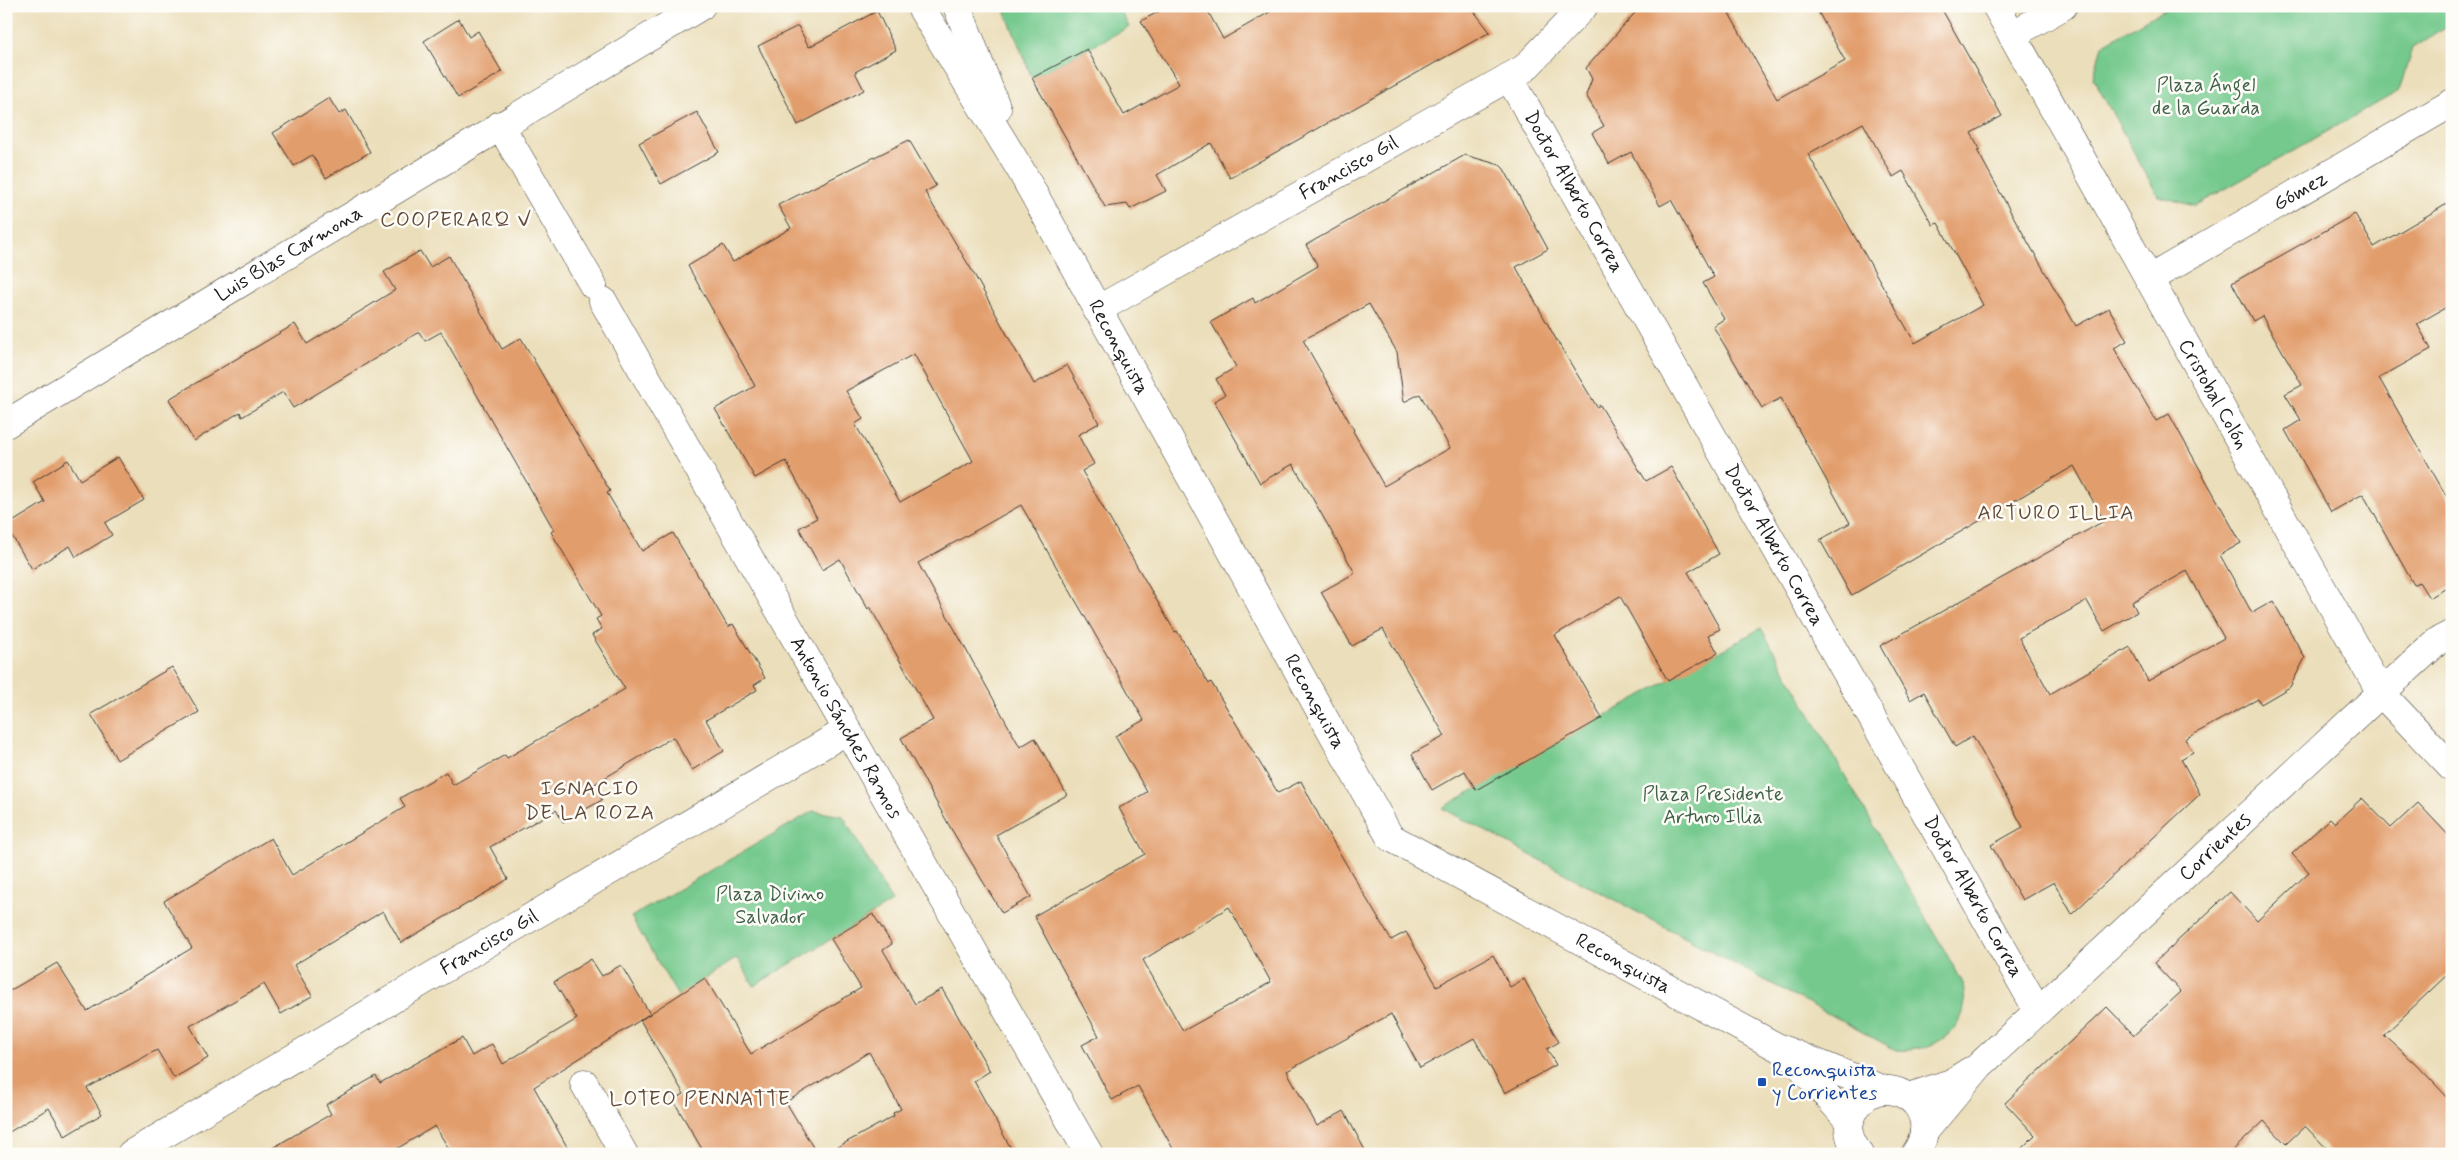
<svg xmlns="http://www.w3.org/2000/svg" width="2458" height="1160" viewBox="0 0 2458 1160" font-family="Mynerve,sans-serif">
  <rect width="100%" height="100%" fill="#fdfcf7"/>
  <filter id="ink" filterUnits="userSpaceOnUse"><feTurbulence type="fractalNoise" baseFrequency=".02" numOctaves="2"/><feDisplacementMap in="SourceGraphic" scale="10" xChannelSelector="R" yChannelSelector="G"/><feConvolveMatrix kernelMatrix="1 2 1 2 8 2 1 2 1" color-interpolation-filters="sRGB"/></filter>
  <filter id="wash" filterUnits="userSpaceOnUse"><feTurbulence type="fractalNoise" baseFrequency=".0096" numOctaves="4" result="noise"/><feDisplacementMap in="SourceGraphic" scale="20" xChannelSelector="R" yChannelSelector="G"/><feGaussianBlur stdDeviation="1.12" result="paint"/><feColorMatrix in="noise" values="0 0 0 0 0 0 0 0 0 0 0 0 0 0 0 0 0 1.4 0 .05"/><feComposite in="paint" operator="in"/></filter>
  <g filter="url(#wash)">
    <rect width="100%" height="100%" fill="#ebdeba"/>
    <path fill="#75c98d" stroke="#487254" d="M1003 6H1118L1129 27 1032 78Z
      M2170 6H2452V24L2412 48 2399 91 2195 206 2158 196 2093 78 2102 45Z
      M1761 628 1963 983C1964 994 1966 1005 1962 1015 1951 1042 1922 1052 1896 1050L1442 808Z
      M813 811 843 816 892 902 754 986 737 958 678 996 631 917Z"/>
    <g id="blocks">
      <path fill="#e29d6c" fill-rule="evenodd" d="M1169 6H1205L1223 39 1280 6H1470L1490 32 1230 178 1211 143 1157 175 1166 191 1130 209 1127 204 1105 207 1032 78 1087 49 1124 115 1179 84 1141 21Z
        M1641 6H1725L1777 99 1845 61 1815 6H1940L2002 116 1971 133 1980 149 1977 150 2013 216 2076 326 2109 308 2127 341 2114 348 2156 421 2169 414 2241 543 2220 555 2252 613 2273 601 2305 658 2290 687 2261 704 2258 699 2185 739 2193 752 2181 759 2200 794 2072 914 2054 882 2022 900 1991 845 2023 827 1973 736 1955 747 1924 692 1910 700 1880 646 2104 521 2074 466 1852 595 1850 593 1820 540 1850 523 1781 398 1762 408 1713 326 1724 319 1703 283 1714 277 1674 205 1671 200 1660 206 1631 152 1609 164 1592 133 1604 126 1586 95 1592 79 1586 68ZM1863 123 1893 177 1903 171 1933 225 1938 223 1983 305 1915 343 1808 154ZM2187 571 2224 638 2148 681 2130 647 2050 694 2019 638 2087 601 2104 631 2137 612 2132 602Z
        M877 11 896 50 855 72 864 90 798 125 758 46 798 26 809 47Z
        M459 19 469 37 478 31 502 72 458 98 424 41Z
        M329 98 339 114 346 110 370 152 326 178 312 155 294 166 273 133Z
        M697 112 719 152 661 184 639 143Z
        M909 140 936 186 925 192 974 274 1034 384 1067 365 1099 423 1078 435 1094 464 1082 471 1175 632 1177 631 1209 684 1211 682 1278 793 1301 781 1329 835 1391 940 1406 932 1437 986 1493 955 1510 987 1524 979 1559 1042 1547 1049 1556 1065 1505 1093 1474 1038 1420 1068 1391 1014 1287 1071 1317 1126 1344 1111 1367 1154H1176L1138 1086 1112 1100 1082 1045 1099 1036 1034 916 1145 854 1119 808 1147 792 1115 736 1144 720 1021 505 918 563 1020 747 1035 738 1067 795 996 835 1031 897 1002 913 950 827 901 738 933 720 870 607 868 609 840 559 822 570 799 528 817 518 786 461 755 478 715 409 755 386 688 266 723 245 733 262 791 228 778 205ZM914 354 973 461 900 502 855 424 863 419 846 391ZM1229 907 1271 982 1183 1031 1143 960Z
        M1465 155 1500 165 1504 169 1548 249 1516 267 1557 341 1597 407 1600 405 1646 481 1671 467 1719 554 1688 572 1720 629 1708 635 1718 653 1668 681 1620 596 1555 635 1602 718 1476 790 1465 771 1432 790 1412 754 1445 736 1383 629 1352 646 1321 592 1355 573 1293 464 1260 483 1214 401 1225 395 1216 379 1236 367 1211 322 1253 298 1255 303 1318 266 1306 245ZM1369 304 1397 352 1404 402 1420 394 1450 448 1384 486 1353 431 1354 430 1303 340Z
        M2452 201V304L2417 324 2431 349 2379 378 2452 506V585L2429 598 2419 582 2414 585 2363 494 2331 512 2285 430 2301 420 2285 394 2302 385 2262 316 2253 321 2232 283 2355 214 2374 247Z
        M420 251 430 267 449 256 502 349 521 338 597 469 610 491 607 493 642 551 673 533 728 627 733 624 765 678 754 685 757 690 706 720 724 751 692 770 673 737 593 785 602 800 563 822 556 810 490 847 508 879 492 889 401 943 383 911 294 965 312 996 281 1014 264 984 190 1026 208 1058 174 1078 157 1050 87 1088 102 1114 65 1136 49 1108 6 1134V993L57 963 87 1011 192 948 164 901 271 838 292 875 405 807 400 798 446 772 453 785 505 755 507 758 625 689 592 635 602 629 596 619 601 616 551 532 554 530 441 332 425 341 419 332 293 408 283 392 242 417 240 412 194 441 169 399 295 324 307 344 395 290 384 272Z
        M118 457 144 500 105 523 112 535 76 557 70 546 32 569 6 526 45 502 33 482 68 460 80 480Z
        M172 667 199 712 117 760 91 714Z
        M2362 798 2391 828 2418 803 2452 839V970L2384 1035 2415 1063 2452 1102V1154H2332L2305 1126 2286 1144 2264 1121 2229 1154H2016L2035 1135 2005 1103 2107 1007 2134 1035 2181 992 2154 963 2230 892 2257 921 2309 872 2292 854 2330 818 2335 823Z
        M873 914 892 944 883 950 915 1004 942 989 990 1071 974 1081 1014 1154H825L894 1116 893 1113 901 1109 869 1052 786 1102 817 1154H705L673 1100 684 1094 640 1020 705 978 751 1054 861 988 831 939Z
        M591 959 602 976 621 965 650 1014 534 1087 571 1154H452L435 1126 388 1154H262L331 1114 326 1105 341 1096 376 1076 380 1083 462 1038 472 1056 492 1044 503 1064 577 1019 554 982Z"/>
    </g>
  </g>
  <g filter="url(#ink)">
    <use href="#blocks" fill-opacity="0" stroke="#3b3934" stroke-width="1"/>
    <g fill="none" stroke-linecap="round" stroke-linejoin="round">
      <g stroke="#3b3934" stroke-width="29">
        <g id="street">
          <path id="s1" d="M920 6 1020 169 1390 837 1777 1047 1884 1090"/>
          <path d="M957 6 997 109"/>
          <path id="s2" d="M1996 6 2381 693 2452 768"/>
          <path d="M2012 35 2063 6"/>
          <path id="s3" d="M1509 77 2038 1011"/>
          <path d="M500 125 593 285"/>
          <path id="s4" d="M2149 279 2452 103"/>
          <path id="s5" d="M603 301 1089 1154"/>
          <path id="s6" d="M1097 310 1525 68 1584 6"/>
          <path id="s7" d="M6 424 701 6"/>
          <path d="M1792 1056 1849 1121"/>
          <path d="M584 1083 624 1154"/>
          <path d="M1909 1097 1951 1083 1970 1071"/>
          <path id="s8" d="M1924 1132 1980 1065 2381 693 2438 641 2452 634"/>
          <path id="s9" d="M131 1154 846 731"/>
          <path d="M1860 1154C1851 1144 1846 1131 1851 1118 1872 1060 1951 1102 1915 1154"/>
        </g>
      </g>
      <use href="#street" stroke="#fff" stroke-width="28"/>
    </g>
  </g>
  <rect fill="#1a4fb4" stroke="#fdfcf7" stroke-width="2" x="1757" y="1077" width="10" height="10" rx="2.5"/>
  <g text-anchor="middle" dominant-baseline="central" stroke-width="5" stroke-linejoin="round" paint-order="stroke">
    <g font-size="20" fill="#406149" stroke="#fdfcf7">
      <text x="2206" y="85">Plaza Ángel<tspan x="2206" dy="23">de la Guarda</tspan></text>
      <text x="1713" y="794">Plaza Presidente<tspan x="1713" dy="23">Arturo Illia</tspan></text>
      <text x="770" y="894">Plaza Divino<tspan x="770" dy="23">Salvador</tspan></text>
    </g>
    <g font-size="20" fill="#1c1c1c" stroke="#fdfcf7">
      <text stroke="none"><textPath href="#s6" startOffset="289">Francisco Gil</textPath></text>
      <text stroke="none"><textPath href="#s4" startOffset="175">Gómez</textPath></text>
      <text stroke="none"><textPath href="#s3" startOffset="132">Doctor Alberto Correa</textPath></text>
      <text stroke="none"><textPath href="#s7" startOffset="330">Luis Blas Carmona</textPath></text>
      <text stroke="none"><textPath href="#s1" startOffset="395">Reconquista</textPath></text>
      <text stroke="none"><textPath href="#s2" startOffset="445">Cristobal Colón</textPath></text>
      <text stroke="none"><textPath href="#s3" startOffset="538">Doctor Alberto Correa</textPath></text>
      <text stroke="none"><textPath href="#s1" startOffset="800">Reconquista</textPath></text>
      <text stroke="none"><textPath href="#s5" startOffset="491">Antonio Sánches Ramos</textPath></text>
      <text stroke="none"><textPath href="#s8" startOffset="408">Corrientes</textPath></text>
      <text stroke="none"><textPath href="#s3" startOffset="942">Doctor Alberto Correa</textPath></text>
      <text stroke="none"><textPath href="#s9" startOffset="416">Francisco Gil</textPath></text>
      <text stroke="none"><textPath href="#s1" startOffset="1220">Reconquista</textPath></text>
    </g>
    <g font-size="20" fill="#164399" stroke="#fdfcf7" text-anchor="start">
      <text x="1772" y="1070">Reconquista<tspan x="1772" dy="23">y Corrientes</tspan></text>
    </g>
    <g font-size="21" letter-spacing="1" fill="#614938" stroke="#fdfcf7">
      <text x="456" y="220">COOPERARQ V</text>
      <text x="2056" y="513">ARTURO ILLIA</text>
      <text x="590" y="789">IGNACIO<tspan x="590" dy="24">DE LA ROZA</tspan></text>
      <text x="700" y="1099">LOTEO PENNATTE</text>
    </g>
  </g>
  <rect width="2458" height="1160" fill="none" stroke="#fdfcf7" stroke-width="25"/>
</svg>
